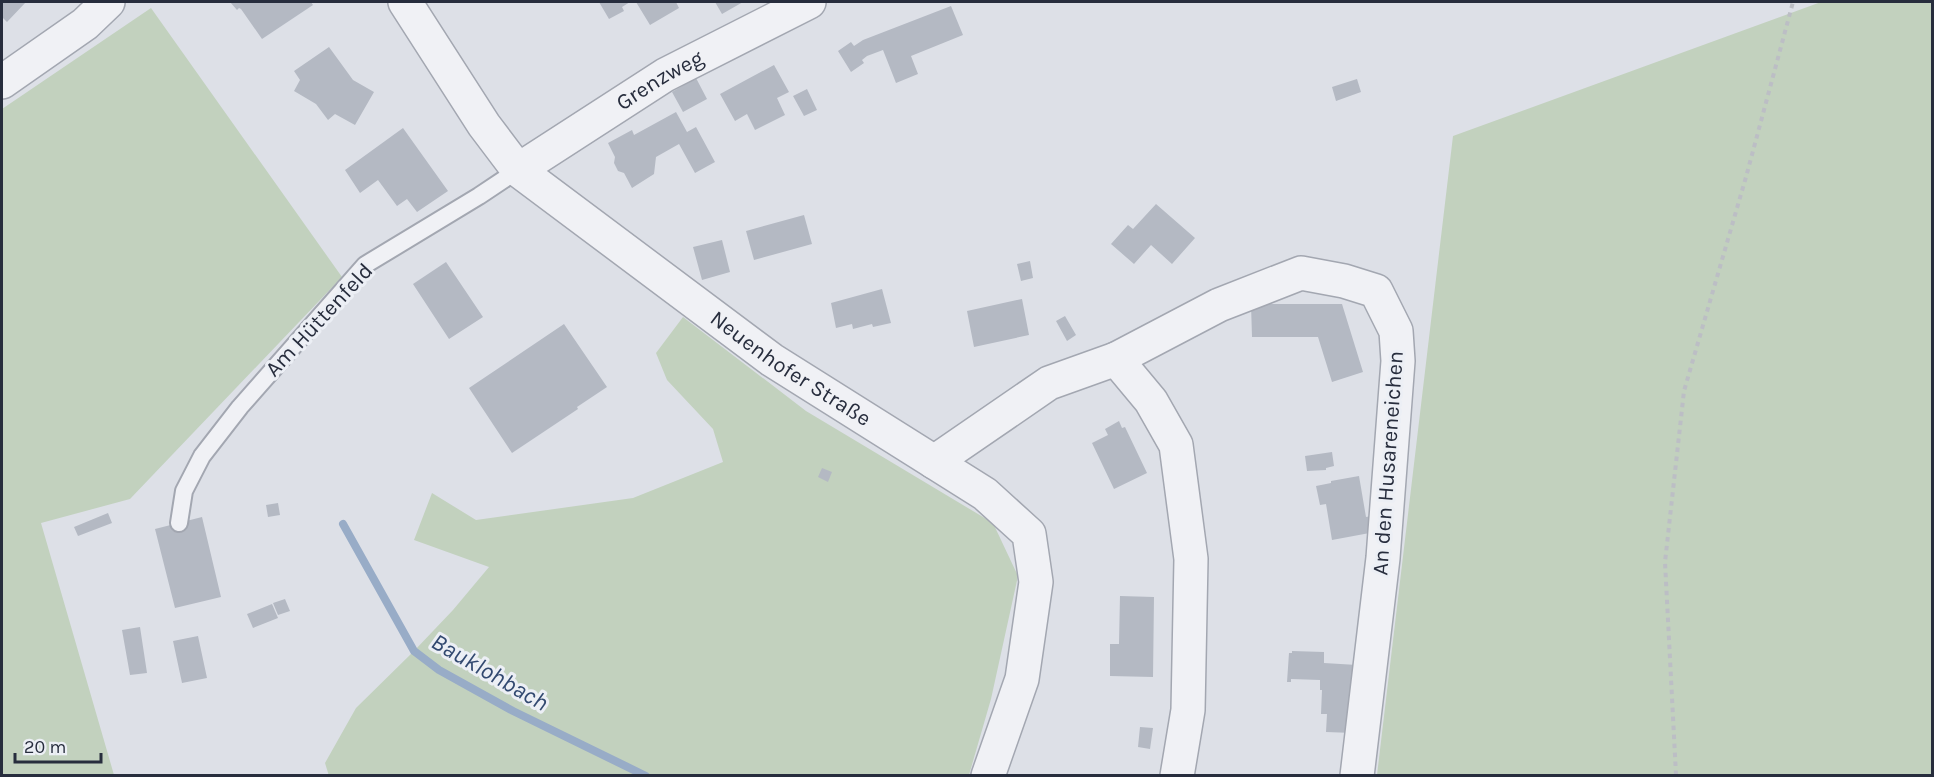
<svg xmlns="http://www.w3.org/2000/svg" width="1934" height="777" viewBox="0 0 1934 777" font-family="Karla,sans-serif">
  <rect width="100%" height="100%" fill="#dde0e7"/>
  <path fill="#c2d1be" d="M1821 2H1932V775H1377L1453 136Z
    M151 8 342 277 130 499 41 523 114 775H2V109Z
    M683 317 806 411 993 523 1018 576 991 699 969 775 329 776 325 763 356 708 414 651 453 610 489 567 414 540 432 493 476 520 633 498 723 462 713 429 667 380 656 353Z"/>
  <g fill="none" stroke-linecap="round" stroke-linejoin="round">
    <path stroke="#98acc7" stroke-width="8" d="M343 524 414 651 439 670 513 711 646 776"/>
  </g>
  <path fill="#b4b9c3" d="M2 2H26L7 22 2 17Z
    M230 2H311L313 5 262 39 241 9 239 8 237 10Z
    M599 2H630L622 7 624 11 609 19Z
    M636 2H676L679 8 650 25Z
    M715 2H743L722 14Z
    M951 6 963 35 911 56 918 74 896 83 883 50 867 56 862 60 864 63 851 72 838 51 851 42 854 46 863 40Z
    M329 47 353 80 374 92 355 125 335 114 328 120 316 104 294 91 300 80 294 71Z
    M774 65 789 92 777 98 785 115 755 130 747 114 735 121 720 94Z
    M696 78 707 99 683 112 672 92Z
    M1357 79 1361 92 1336 101 1332 87Z
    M807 89 817 110 804 116 793 96Z
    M676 112 687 132 696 127 715 162 695 173 679 144 656 157 654 174 632 188 624 173 618 171 614 163 615 157 608 143 632 130 634 135Z
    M403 128 448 191 417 212 407 199 397 206 378 180 360 193 345 170Z
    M1156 204 1195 238 1172 264 1151 245 1134 264 1111 244 1128 225 1133 229Z
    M804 215 812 244 754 260 746 231Z
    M722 240 730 272 702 280 693 247Z
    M1030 261 1033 278 1021 281 1017 264Z
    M446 262 483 317 449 339 413 284Z
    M882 289 891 323 873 327 872 324 853 329 852 324 836 328 831 303Z
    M1022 299 1029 335 974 347 967 311Z
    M1251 304H1342L1363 372 1332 382 1318 337H1252Z
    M1065 316 1076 335 1067 341 1056 321Z
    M564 324 607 387 577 407 578 409 512 453 469 388Z
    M1119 421 1122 428 1125 427 1147 473 1114 489 1092 443 1108 435 1105 429Z
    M1332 452 1334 466 1326 468V470L1307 471 1305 456Z
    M822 468 832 472 828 482 818 477Z
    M1359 476 1366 517 1372 516 1375 532 1332 540 1326 504 1320 505 1316 486 1331 483V481Z
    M278 503 280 515 268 517 266 505Z
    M108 513 112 523 78 536 74 527Z
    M202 517 221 597 175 608 155 529Z
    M1120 596 1154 597 1153 677 1110 676V644H1119Z
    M285 599 290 611 278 615 273 603Z
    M272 604 278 618 253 628 247 614Z
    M140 627 147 673 130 675 122 630Z
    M198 636 207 678 182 683 173 641Z
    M1292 651 1324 652V663L1357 665 1353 733 1326 732 1327 714H1321L1322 690H1320V680L1291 679V682H1287L1289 653H1292Z
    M1140 727 1153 728 1150 749 1138 747Z"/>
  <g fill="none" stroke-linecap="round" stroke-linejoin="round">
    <g stroke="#a3a7b1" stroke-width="20">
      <path id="service" d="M179 523 184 491 202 456 240 407 365 265 479 196 518 170"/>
    </g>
    <g stroke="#a3a7b1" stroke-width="36">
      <g id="minor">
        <path id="s1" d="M405 2 484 125 518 170 772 360 985 494 1029 534 1036 582 1022 679 988 776"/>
        <path d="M2 82 85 24 108 2"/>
        <path id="s2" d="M518 170 665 75 809 2"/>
        <path d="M1116 359 1151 401 1176 445 1191 559 1188 710 1177 776"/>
        <path d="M934 462 1049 383 1116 359 1219 305 1301 273 1344 281 1376 291 1396 331 1398 361 1383 558 1357 776"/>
      </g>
    </g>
    <path stroke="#bcbec5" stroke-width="4" stroke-dasharray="4.5 4.5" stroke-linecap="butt" d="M1676 775 1665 562 1684 391 1746 177 1793 2"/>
    <use href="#service" stroke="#f0f1f5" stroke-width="16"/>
    <use href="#minor" stroke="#f0f1f5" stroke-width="33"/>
  </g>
  <g text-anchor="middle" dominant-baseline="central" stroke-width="6" stroke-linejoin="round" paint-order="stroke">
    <g font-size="22" fill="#272d3d" stroke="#eceff5">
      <text stroke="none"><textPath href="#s2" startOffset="168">Grenzweg</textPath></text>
      <text transform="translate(319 320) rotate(-47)">Am Hüttenfeld</text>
      <text stroke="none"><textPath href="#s1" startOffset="540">Neuenhofer Straße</textPath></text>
      <text transform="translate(1388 463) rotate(-86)">An den Husareneichen</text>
    </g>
    <g font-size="24" font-style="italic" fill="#324970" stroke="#eceff5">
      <text transform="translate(490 672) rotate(30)">Bauklohbach</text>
    </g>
  </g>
  <rect width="1934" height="777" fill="none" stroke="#272d3d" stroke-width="6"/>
  <path d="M15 753v9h86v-9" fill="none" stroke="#272d3d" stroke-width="3"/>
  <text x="24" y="753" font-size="18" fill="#272d3d" stroke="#eceff5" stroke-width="4.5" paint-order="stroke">20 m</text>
</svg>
